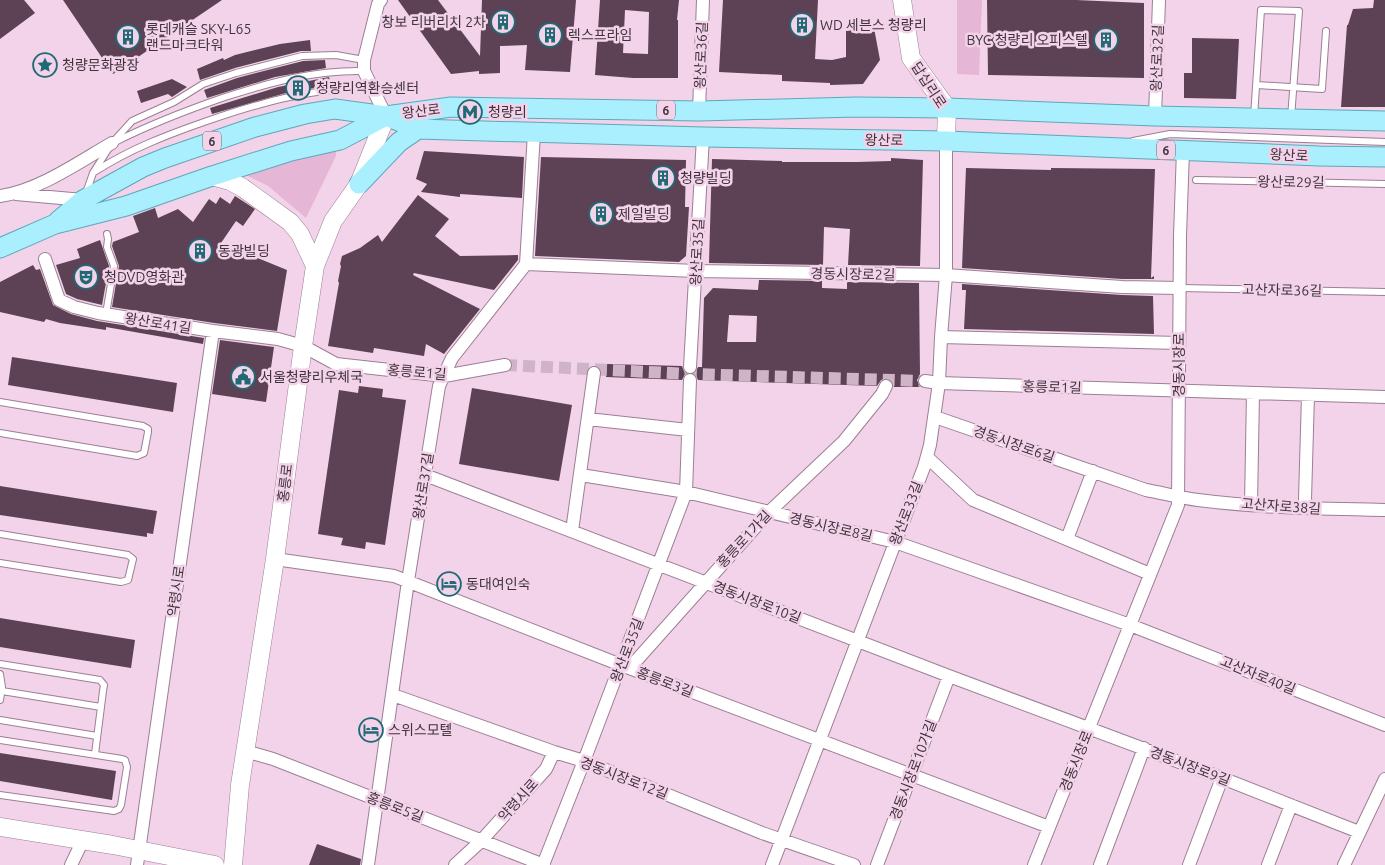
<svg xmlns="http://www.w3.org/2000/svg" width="1385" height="865" viewBox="0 0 1385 865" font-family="Ubuntu,'Noto Sans KR',sans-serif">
  <rect width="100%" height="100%" fill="#f3d3e9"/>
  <path fill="#e5b6d6" d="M957 0H982L979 75 957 74Z
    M333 149 336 152V156L306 218 268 186 242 173Z"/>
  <path fill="#5c4254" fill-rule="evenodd" d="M0 0H24L35 13 0 39Z
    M63 0H222L113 74Z
    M398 0H438L480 56 482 0H576L570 72 525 70 527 45 500 46V73L479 74V71L451 74Z
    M600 0H679L677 20H678V78H633L595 75ZM625 10 649 12 648 54 623 53Z
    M723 0H818L815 59 832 60 846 57V31L874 28 880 60 863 84 830 85V83L782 81V75L719 72Z
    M987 0H1076L1144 3V78L988 75Z
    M1374 0H1385V107H1341L1347 25H1348L1353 9 1373 8Z
    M1192 38 1239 39 1236 99 1184 98V73H1192Z
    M310 40 311 51H301L235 68 200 80 197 69 223 58 224 60 235 55 280 44Z
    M325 60 326 68 275 77 207 98 204 90 237 78 303 61Z
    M329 77 331 85 286 93 212 114 210 108 278 87Z
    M172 79 187 87 172 97 168 94 141 103 137 91Z
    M424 151 524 157 522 198 460 194V197L421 192 427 184 416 179Z
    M541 157 686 160 685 207H689L686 256 679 262 535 256Z
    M891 158 923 160 920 266 848 265 850 229 824 227 823 265 709 263 712 159 782 161V162H857L891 161Z
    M966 168 1051 170V168L1155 169 1151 278 1154 276V279H1122L962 268Z
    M418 195 449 219 435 236 460 256 518 255V260L494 290 414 273 413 275 480 309 444 354 426 344 424 356 374 348 373 353 328 346 339 283 338 281 341 266 340 264 342 256 360 248 378 235 382 242Z
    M235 196 255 209 243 226 236 221 221 243 287 270 277 331 214 323 112 307 119 266 112 246 113 242 139 232 133 216 155 208 158 218 178 209 193 222 209 199 216 204 220 197 230 204Z
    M100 240 109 266 102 305 77 299 66 294 56 265 80 258 77 249Z
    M33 265 36 270 40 269 53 305 71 314 97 321 204 338 203 344 106 327V330L60 323 46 319 44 322 0 312V282Z
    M759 280 822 281V288L847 289V282L919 283 920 375 917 380 920 387H894L892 381 886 378 881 380 877 386 698 380 695 373 698 367H702L704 298 713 288 758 290ZM729 315 757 316 756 342H727Z
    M962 284 1122 295 1153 296 1154 334 964 329 966 290H962Z
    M220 340 274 347 266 402 212 394Z
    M12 357 177 383 173 412 8 385Z
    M607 364 682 366 685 374 682 380 606 377Z
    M359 386 383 389 382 397 406 400 385 545 366 542 365 549 341 545 343 538 318 534 339 390 358 393Z
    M472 388 572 405 559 481 459 464Z
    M0 486 157 511 153 534 147 533V537L0 515Z
    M0 618 135 640 131 668 0 647Z
    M0 753 116 771 112 800 0 781Z
    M317 844 361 859 360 865H309Z"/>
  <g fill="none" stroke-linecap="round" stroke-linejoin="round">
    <path stroke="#cfb3c6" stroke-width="12" stroke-dasharray="12 6" stroke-linecap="butt" d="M505 365 691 374 925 381"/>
    <g stroke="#9c7f93" stroke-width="8">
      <path id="lane" d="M1257 85 1322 89 1326 31
        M1254 117 1261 10 1299 11 1291 118
        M1133 141 1170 134 1385 142
        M115 142C151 124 187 110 225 97 272 82 314 70 364 71
        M96 171C130 149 167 135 204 122 259 103 314 87 372 88
        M1196 180 1385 184
        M86 193 93 173 112 143 132 121 174 102 203 84 236 73 302 56 336 55 364 60
        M1180 288 1385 292
        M106 314 114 266 107 247 108 239 107 234
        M0 402 143 426 148 429V432L144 453 137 456 0 433
        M0 534 128 555 133 559 128 580 121 582 0 563
        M0 664 100 680 104 685 103 691 95 754
        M0 674 2 687 0 700
        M2 691 101 707
        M0 720 97 736
        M0 740 122 759 125 760 127 767 121 805 119 809 114 811 0 795"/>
    </g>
    <g stroke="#9c7f93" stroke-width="14">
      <path id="street" d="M381 0 378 4 364 60V71L386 116
        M699 111 703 0
        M1155 116 1159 0
        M16 194 83 200
        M0 196C38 191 79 162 112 143
        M45 259 59 300 74 307 98 313 213 331 278 339 303 346 336 364 444 376 505 365
        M526 264 696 271 946 275 1122 287 1180 288
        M941 337 1179 343
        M690 367 703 137
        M925 381 939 383 1385 397
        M935 417 1146 490C1163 493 1181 498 1198 500 1260 508 1323 509 1385 510
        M588 419 688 430
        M927 457 973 500 1150 574
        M425 475 949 676 1222 778 1359 832
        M581 475 686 492 895 542 1130 625 1385 725
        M1251 504 1253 393
        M1307 508 1305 499 1308 395
        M572 531 594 373
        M1067 539 1093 471
        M275 559 394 576 621 665 1049 827
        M621 665 635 662 769 512 844 441 882 394 886 386
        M393 695 554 752 584 761 762 833 854 865
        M245 751 273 759 544 865
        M71 865 83 840
        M137 865 213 331
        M368 865 408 581 439 386 452 358 526 264 534 133
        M455 865 481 841 546 769 554 752
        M543 865 584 761 686 492 690 380
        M772 865 924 467 930 445 939 383 941 337 946 275V141
        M877 865 949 676
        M1034 865 1178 505 1180 236 1183 150
        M1100 865 1144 748
        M1189 865 1222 778
        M1268 865 1291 805
        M1344 865 1385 779"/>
    </g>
    <g stroke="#9c7f93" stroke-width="19">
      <path id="secondary" d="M902 0 911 58 947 108 946 141
        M212 176 230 181 243 188 290 222 300 234 315 266
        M0 827 113 845 215 865
        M233 865 240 785 275 559 303 346 315 266 333 221 359 184 386 116"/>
    </g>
    <g stroke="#5fa7b8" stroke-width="21">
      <path id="primary" d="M359 184 399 142 418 129
        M58 221 83 200 143 167 165 158 255 127 305 114 335 109 386 116 418 129 450 130 703 137 946 141 1319 156 1385 157
        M0 248 55 224 126 206 212 176 291 151 340 140 386 116 451 107 699 111 856 107 947 108 1155 116 1385 121"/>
    </g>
    <use href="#lane" stroke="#fff" stroke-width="6"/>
    <use href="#street" stroke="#fff" stroke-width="12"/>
    <use href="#secondary" stroke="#fff" stroke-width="18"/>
    <use href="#primary" stroke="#a9effd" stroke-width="19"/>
  </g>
  <defs>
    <g id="building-ring" transform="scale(1.25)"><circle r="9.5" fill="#f3d3e9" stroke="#206975" stroke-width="1.5"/><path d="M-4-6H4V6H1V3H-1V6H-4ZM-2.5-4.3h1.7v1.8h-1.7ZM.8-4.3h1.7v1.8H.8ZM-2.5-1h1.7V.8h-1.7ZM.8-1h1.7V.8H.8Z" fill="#206975"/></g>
    <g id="sight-ring" transform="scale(1.25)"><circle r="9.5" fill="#f3d3e9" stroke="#206975" stroke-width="1.5"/><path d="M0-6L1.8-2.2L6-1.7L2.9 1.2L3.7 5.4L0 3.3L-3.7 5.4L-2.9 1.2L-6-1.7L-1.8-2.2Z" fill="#206975"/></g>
    <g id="metro-ring" transform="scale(1.25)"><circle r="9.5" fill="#f3d3e9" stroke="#206975" stroke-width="1.5"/><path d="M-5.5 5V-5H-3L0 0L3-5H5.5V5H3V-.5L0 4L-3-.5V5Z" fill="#206975"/></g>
    <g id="theatre-ring" transform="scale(1.25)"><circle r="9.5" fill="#f3d3e9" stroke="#206975" stroke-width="1.5"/><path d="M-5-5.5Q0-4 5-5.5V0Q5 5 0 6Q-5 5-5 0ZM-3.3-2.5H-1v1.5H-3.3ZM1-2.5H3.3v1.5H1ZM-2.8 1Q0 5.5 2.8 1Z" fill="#206975"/></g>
    <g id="civic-ring" transform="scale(1.25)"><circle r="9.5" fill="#f3d3e9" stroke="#206975" stroke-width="1.5"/><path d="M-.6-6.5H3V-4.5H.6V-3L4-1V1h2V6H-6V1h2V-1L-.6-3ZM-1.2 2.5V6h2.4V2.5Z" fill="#206975"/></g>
    <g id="hotel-ring" transform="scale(1.25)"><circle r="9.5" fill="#f3d3e9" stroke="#206975" stroke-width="1.5"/><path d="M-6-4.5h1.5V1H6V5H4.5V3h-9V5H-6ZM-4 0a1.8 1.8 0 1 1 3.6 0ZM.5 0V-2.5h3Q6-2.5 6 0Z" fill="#206975"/></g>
  </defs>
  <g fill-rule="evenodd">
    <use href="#building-ring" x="503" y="22"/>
    <use href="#building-ring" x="802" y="25"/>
    <use href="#building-ring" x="550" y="35"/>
    <use href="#building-ring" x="128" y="37"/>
    <use href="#building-ring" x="1106" y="40"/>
    <use href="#sight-ring" x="45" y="65"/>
    <use href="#building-ring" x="298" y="88"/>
    <use href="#metro-ring" x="470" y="112"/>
    <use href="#building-ring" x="663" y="178"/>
    <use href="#building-ring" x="601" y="214"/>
    <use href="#building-ring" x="200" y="251"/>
    <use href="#theatre-ring" x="86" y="277"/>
    <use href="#civic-ring" x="243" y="377"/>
    <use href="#hotel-ring" x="449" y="584"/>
    <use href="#hotel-ring" x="371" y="730"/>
  </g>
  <g text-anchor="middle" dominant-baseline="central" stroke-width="5" stroke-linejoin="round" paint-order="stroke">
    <g fill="#f3d3e9" stroke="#766370" stroke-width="1">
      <rect x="657" y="100.5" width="18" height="19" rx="4"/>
      <rect x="203" y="131.5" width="18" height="19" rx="4"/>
      <rect x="1157" y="140.5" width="18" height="19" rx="4"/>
    </g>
    <g font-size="12" font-weight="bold" fill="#40333c">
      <text x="666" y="110">6</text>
      <text x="212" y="141">6</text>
      <text x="1166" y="150">6</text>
    </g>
    <g font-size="14" fill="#40333c" stroke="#f3d3e9" text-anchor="start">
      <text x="486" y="22" text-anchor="end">창보 리버리치 2차</text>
      <text x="820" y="25">WD 세븐스 청량리</text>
      <text x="146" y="29">롯데캐슬 SKY-L65<tspan x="146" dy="16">랜드마크타워</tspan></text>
      <text x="568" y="35">렉스프라임</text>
      <text x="1088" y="40" text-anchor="end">BYC 청량리 오피스텔</text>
      <text x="62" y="65">청량문화광장</text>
      <text x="316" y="88">청량리역환승센터</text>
      <text x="488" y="112">청량리</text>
      <text x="680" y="178">청량빌딩</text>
      <text x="618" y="214">제일빌딩</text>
      <text x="218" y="251">동광빌딩</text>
      <text x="104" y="277">청DVD영화관</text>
      <text x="260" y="377">서울청량리우체국</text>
      <text x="466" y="584">동대여인숙</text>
      <text x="388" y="730">스위스모텔</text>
    </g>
    <g font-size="14" fill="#40333c" stroke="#f3d3e9">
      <text transform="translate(701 55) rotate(-88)">왕산로36길</text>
      <text transform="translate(1157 58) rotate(-88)">왕산로32길</text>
      <text transform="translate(929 85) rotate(57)">답십리로</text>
      <text transform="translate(421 111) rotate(-7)">왕산로</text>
      <text transform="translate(884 140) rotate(1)">왕산로</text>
      <text transform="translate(1289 155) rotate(3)">왕산로</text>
      <text transform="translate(1291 182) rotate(1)">왕산로29길</text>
      <text transform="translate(697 252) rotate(-87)">왕산로35길</text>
      <text transform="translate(853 274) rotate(1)">경동시장로2길</text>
      <text transform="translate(1282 290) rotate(1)">고산자로36길</text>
      <text transform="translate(158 323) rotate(9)">왕산로41길</text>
      <text transform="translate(1179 365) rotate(-90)">경동시장로</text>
      <text transform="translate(417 372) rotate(5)">홍릉로1길</text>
      <text transform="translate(1052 387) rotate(2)">홍릉로1길</text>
      <text transform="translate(1014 444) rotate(19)">경동시장로6길</text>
      <text transform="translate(285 483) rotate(-83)">홍릉로</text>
      <text transform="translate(423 486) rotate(-81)">왕산로37길</text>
      <text transform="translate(1281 506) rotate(4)">고산자로38길</text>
      <text transform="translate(906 513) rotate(-69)">왕산로33길</text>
      <text transform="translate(831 527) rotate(13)">경동시장로8길</text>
      <text transform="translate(744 539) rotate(-47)">홍릉로1가길</text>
      <text transform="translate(176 591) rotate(-82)">약령시로</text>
      <text transform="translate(757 602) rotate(21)">경동시장로10길</text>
      <text transform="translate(627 650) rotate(-69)">왕산로35길</text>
      <text transform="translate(1258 675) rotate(22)">고산자로40길</text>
      <text transform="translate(665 682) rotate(21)">홍릉로3길</text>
      <text transform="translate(1076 761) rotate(-68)">경동시장로</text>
      <text transform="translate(1190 766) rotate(21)">경동시장로9길</text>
      <text transform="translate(913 770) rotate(-69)">경동시장로10가길</text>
      <text transform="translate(624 778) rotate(21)">경동시장로12길</text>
      <text transform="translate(518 800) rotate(-48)">약령시로</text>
      <text transform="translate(395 807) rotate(21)">홍릉로5길</text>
    </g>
  </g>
</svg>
